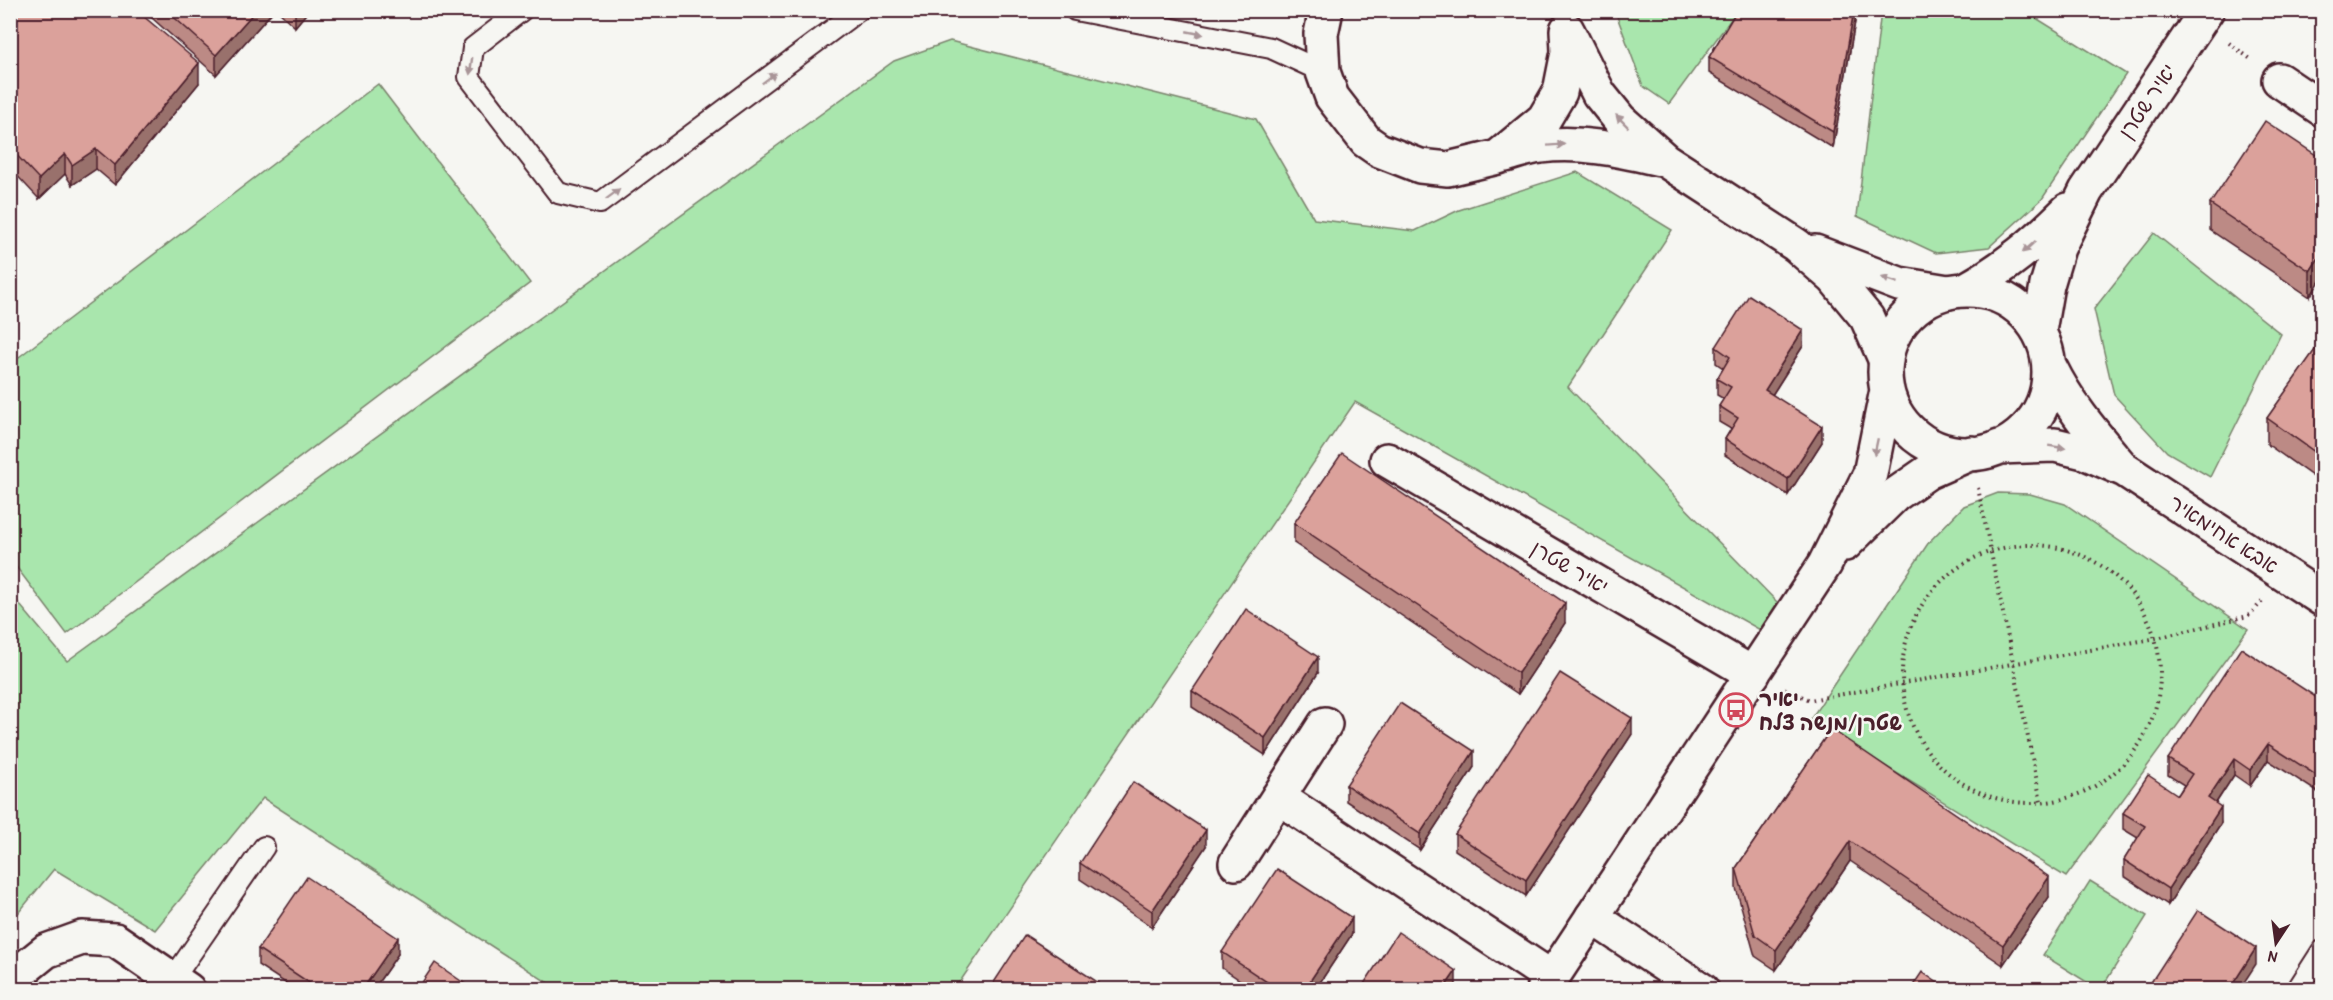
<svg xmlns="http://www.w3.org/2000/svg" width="2333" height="1000" viewBox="0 0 2333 1000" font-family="'Patrick Hand','Playpen Sans Hebrew',sans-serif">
  <rect width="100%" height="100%" fill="#f6f6f2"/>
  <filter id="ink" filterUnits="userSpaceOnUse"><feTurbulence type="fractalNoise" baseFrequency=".0167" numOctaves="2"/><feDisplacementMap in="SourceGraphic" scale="12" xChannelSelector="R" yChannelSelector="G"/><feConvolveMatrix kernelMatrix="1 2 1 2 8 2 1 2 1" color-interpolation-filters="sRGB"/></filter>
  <g filter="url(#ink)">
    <path fill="#a9e6ad" stroke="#7a826c" stroke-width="1.5" d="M1615 11H1737L1669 104 1643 86Z
      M1881 11H2025L2126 74 2042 199 1989 247 1936 253 1857 216Z
      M950 41 1256 119 1314 219 1415 231 1459 210 1577 172 1672 230 1568 387 1779 604 1762 631 1355 402 955 989 559 990 263 798 155 930 54 869 11 922 10 593 67 661 894 61Z
      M378 84 530 283 67 634 11 560V363Z
      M2154 233 2281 334 2210 477 2167 452 2114 395 2094 309Z
      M1998 493 2030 494 2065 504 2248 629 2066 877 1810 720 1929 542 1964 506Z
      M2090 881 2147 916 2101 989H2098L2043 955Z"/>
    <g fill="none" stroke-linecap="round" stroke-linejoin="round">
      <g stroke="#4a1f2b" stroke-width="24">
        <path id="service" d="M522 10 473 48 469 77 558 193 600 203 859 10
          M1075 10 1271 48 1323 72
          M173 979 264 847
          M2297 990 2322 951"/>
      </g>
      <g stroke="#4a1f2b" stroke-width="38">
        <path id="minor" d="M1326 10 1321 34 1323 72 1332 97 1366 141 1379 150 1420 166 1448 169 1498 157 1544 119 1560 92 1568 52 1567 30
          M1568 32 1599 94 1620 120 1665 160 1796 245 1834 278 1867 318 1886 361
          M2279 80 2322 109
          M1505 155C1516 152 1529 147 1541 146 1582 141 1620 150 1660 159
          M1815 252 1899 284 1948 292
          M1387 460 1753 674
          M1278 797 1552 978
          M1236 863 1325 724
          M1592 917 1702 990
          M10 980 46 951 82 938 115 940 188 990"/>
      </g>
      <g stroke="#4a1f2b" stroke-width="38">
        <path id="tertiary" d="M1965 290C2005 268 2036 242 2068 210
          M1885 372a82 82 0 1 1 164 0a82 82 0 1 1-164 0Z
          M2039 331 2047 285 2058 248 2086 191 2207 10
          M2050 367C2068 404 2093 433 2120 465
          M1999 447 2055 445 2084 452 2125 470 2322 599
          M1845 544 1895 495 1928 472 1971 453
          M1544 990 1825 564 1870 474 1887 390"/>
      </g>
      <path stroke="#4a1f2b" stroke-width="4" stroke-dasharray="1.5 4.5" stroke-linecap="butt" d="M2229 43 2252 60
        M1978 488 2041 802
        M1902 674a129 129 0 1 1 258 0a129 129 0 1 1-258 0Z
        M1785 689 1810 700 2157 638 2248 616 2262 602"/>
      <use href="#service" stroke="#f6f6f2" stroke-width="20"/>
      <use href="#minor" stroke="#f6f6f2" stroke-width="33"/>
      <use href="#tertiary" stroke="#f6f6f2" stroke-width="33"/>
    </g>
    <path fill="#bc8a85" stroke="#4a1f2b" stroke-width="1.5" d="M10 10 199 83 115 185 96 169 72 185 65 174 39 199 10 168Z
      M143 10H274L216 75Z
      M277 10H309L295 27Z
      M1737 10H1857L1833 148 1709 73V57Z
      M2322 159 2310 297 2210 230V204Z
      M2322 340V483L2267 444V418Z
      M1803 346 1772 395 1822 442 1788 495 1725 455V439L1731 429 1719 422V406L1724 399 1717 395V379L1723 368 1716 363V347Z
      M1294 523 1565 623 1518 694 1294 543Z
      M1318 673 1265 755 1192 707V691Z
      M2322 701V795L2268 760 2250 786 2234 775 2216 803 2221 823 2168 905 2124 876V860L2138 838 2123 829V813L2178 795 2184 785 2168 775V759Z
      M1831 729 2049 897 2003 965 1850 861 1776 970 1755 956 1736 888V868Z
      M1632 734 1526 896 1455 850V834Z
      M1474 767 1420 850 1346 801V785Z
      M1206 846 1152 927 1080 879V863Z
      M1352 934 1315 990H1255L1222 968V952Z
      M258 949 398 954 373 990H296L258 965Z"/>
    <path fill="#99716c" stroke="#4a1f2b" stroke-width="1.5" d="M256 10H274L216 75V55Z
      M295 10H309L295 27Z
      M1854 10H1857L1833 148V132Z
      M199 63V83L115 185V165Z
      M96 149V169L72 185V165Z
      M65 154V174L39 199V179Z
      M2322 253V278L2310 297V271Z
      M1803 330V346L1765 406V390Z
      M1822 426V442L1788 495V479Z
      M1565 603V623L1518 694V673Z
      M1318 657V673L1265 755V738Z
      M1632 718V734L1526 896V880Z
      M2268 744V760L2250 786V770Z
      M1474 751V767L1420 850V834Z
      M2234 759V775L2208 815V798Z
      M2221 807V823L2168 905V889Z
      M1206 830V846L1152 927V911Z
      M1850 841V861L1776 970V950Z
      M2049 877V897L2003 965V945Z
      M1352 918V934L1315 990H1304Z
      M398 938V954L373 990H362Z
      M2256 948V964L2239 990H2229Z
      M1456 971V987L1454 990H1443Z"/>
    <path fill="#dba19b" stroke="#4a1f2b" stroke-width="1.5" d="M10 10H136L199 63 115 165 96 149 72 165 65 154 39 179 10 148Z
      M166 10H256L216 55Z
      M1737 10H1854L1833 132 1709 57Z
      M2265 121 2322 159V253L2310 271 2210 204Z
      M1749 295 1803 330 1765 390 1822 426 1788 479 1725 439 1738 418 1719 406 1731 387 1717 379 1730 357 1716 347Z
      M2322 340V457L2267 418Z
      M1342 453 1565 603 1518 673 1294 523Z
      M1246 609 1318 657 1265 738 1192 691Z
      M2241 648 2322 701V779L2268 744 2250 770 2234 759 2208 798 2221 807 2168 889 2124 860 2145 826 2123 813 2148 775 2178 795 2192 774 2168 759Z
      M1560 673 1632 718 1526 880 1455 834Z
      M1400 703 1474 751 1420 834 1346 785Z
      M1831 729 2049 877 2003 945 1850 841 1776 950 1755 935 1736 868Z
      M1133 782 1206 830 1152 911 1080 863Z
      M1277 869 1352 918 1304 990H1279L1222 952Z
      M307 877 398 938 362 990H320L258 949Z
      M2198 910 2256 948 2229 990H2146Z
      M1398 932 1456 971 1443 990H1360Z
      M1025 935 1099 983 1095 990H989Z
      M435 963 474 990H417Z
      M1922 972 1948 990H1910Z"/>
    <defs><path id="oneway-solid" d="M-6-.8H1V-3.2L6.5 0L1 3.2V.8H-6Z" transform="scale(1.5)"/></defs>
    <g fill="#a99598">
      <use href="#oneway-solid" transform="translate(1195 33) rotate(11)"/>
      <use href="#oneway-solid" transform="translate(471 66) rotate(98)"/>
      <use href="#oneway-solid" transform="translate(769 78) rotate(-37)"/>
      <use href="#oneway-solid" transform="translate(1622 121) rotate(-135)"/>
      <use href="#oneway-solid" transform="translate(1556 145) rotate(-4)"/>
      <use href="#oneway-solid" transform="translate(613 194) rotate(-37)"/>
      <use href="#oneway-solid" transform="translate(2029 247) rotate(138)"/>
      <use href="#oneway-solid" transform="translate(1890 280) rotate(-162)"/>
      <use href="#oneway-solid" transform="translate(1876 447) rotate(102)"/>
      <use href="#oneway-solid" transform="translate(2057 447) rotate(9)"/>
    </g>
  </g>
  <defs>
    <g id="bus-ring" transform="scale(1.725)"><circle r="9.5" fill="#f6f6f2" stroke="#d1495b" stroke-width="1.5"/><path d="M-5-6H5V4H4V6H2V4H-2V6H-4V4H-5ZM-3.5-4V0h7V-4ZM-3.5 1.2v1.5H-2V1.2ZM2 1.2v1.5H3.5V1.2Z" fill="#d1495b"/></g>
  </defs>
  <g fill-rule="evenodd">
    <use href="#bus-ring" x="1736" y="710"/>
  </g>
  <g text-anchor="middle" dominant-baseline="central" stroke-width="5" stroke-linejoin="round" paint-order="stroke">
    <g font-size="21" fill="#4a1f2b" stroke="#f6f6f2">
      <text transform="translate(2147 101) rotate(-56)">יאיר שטרן</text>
      <text transform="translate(2224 534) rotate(33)">אבא אחימאיר</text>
      <text transform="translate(1570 567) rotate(30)">יאיר שטרן</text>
    </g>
    <g font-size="21" font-weight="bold" fill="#4a1f2b" stroke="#f6f6f2" text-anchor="start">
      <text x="1759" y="698">יאיר<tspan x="1759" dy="24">שטרן/מנשה צלח</tspan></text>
    </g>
  </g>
  <rect width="2333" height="1000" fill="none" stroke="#f6f6f2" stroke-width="36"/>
  <rect x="18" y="18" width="2297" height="964" fill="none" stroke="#4a1f2b" stroke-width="2" filter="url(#ink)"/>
  <g transform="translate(2276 943) rotate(193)" stroke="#f6f6f2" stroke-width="4.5" paint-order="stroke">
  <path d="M0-4.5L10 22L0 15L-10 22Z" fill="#4a1f2b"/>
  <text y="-9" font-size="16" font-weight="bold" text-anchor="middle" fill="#4a1f2b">N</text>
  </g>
</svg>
